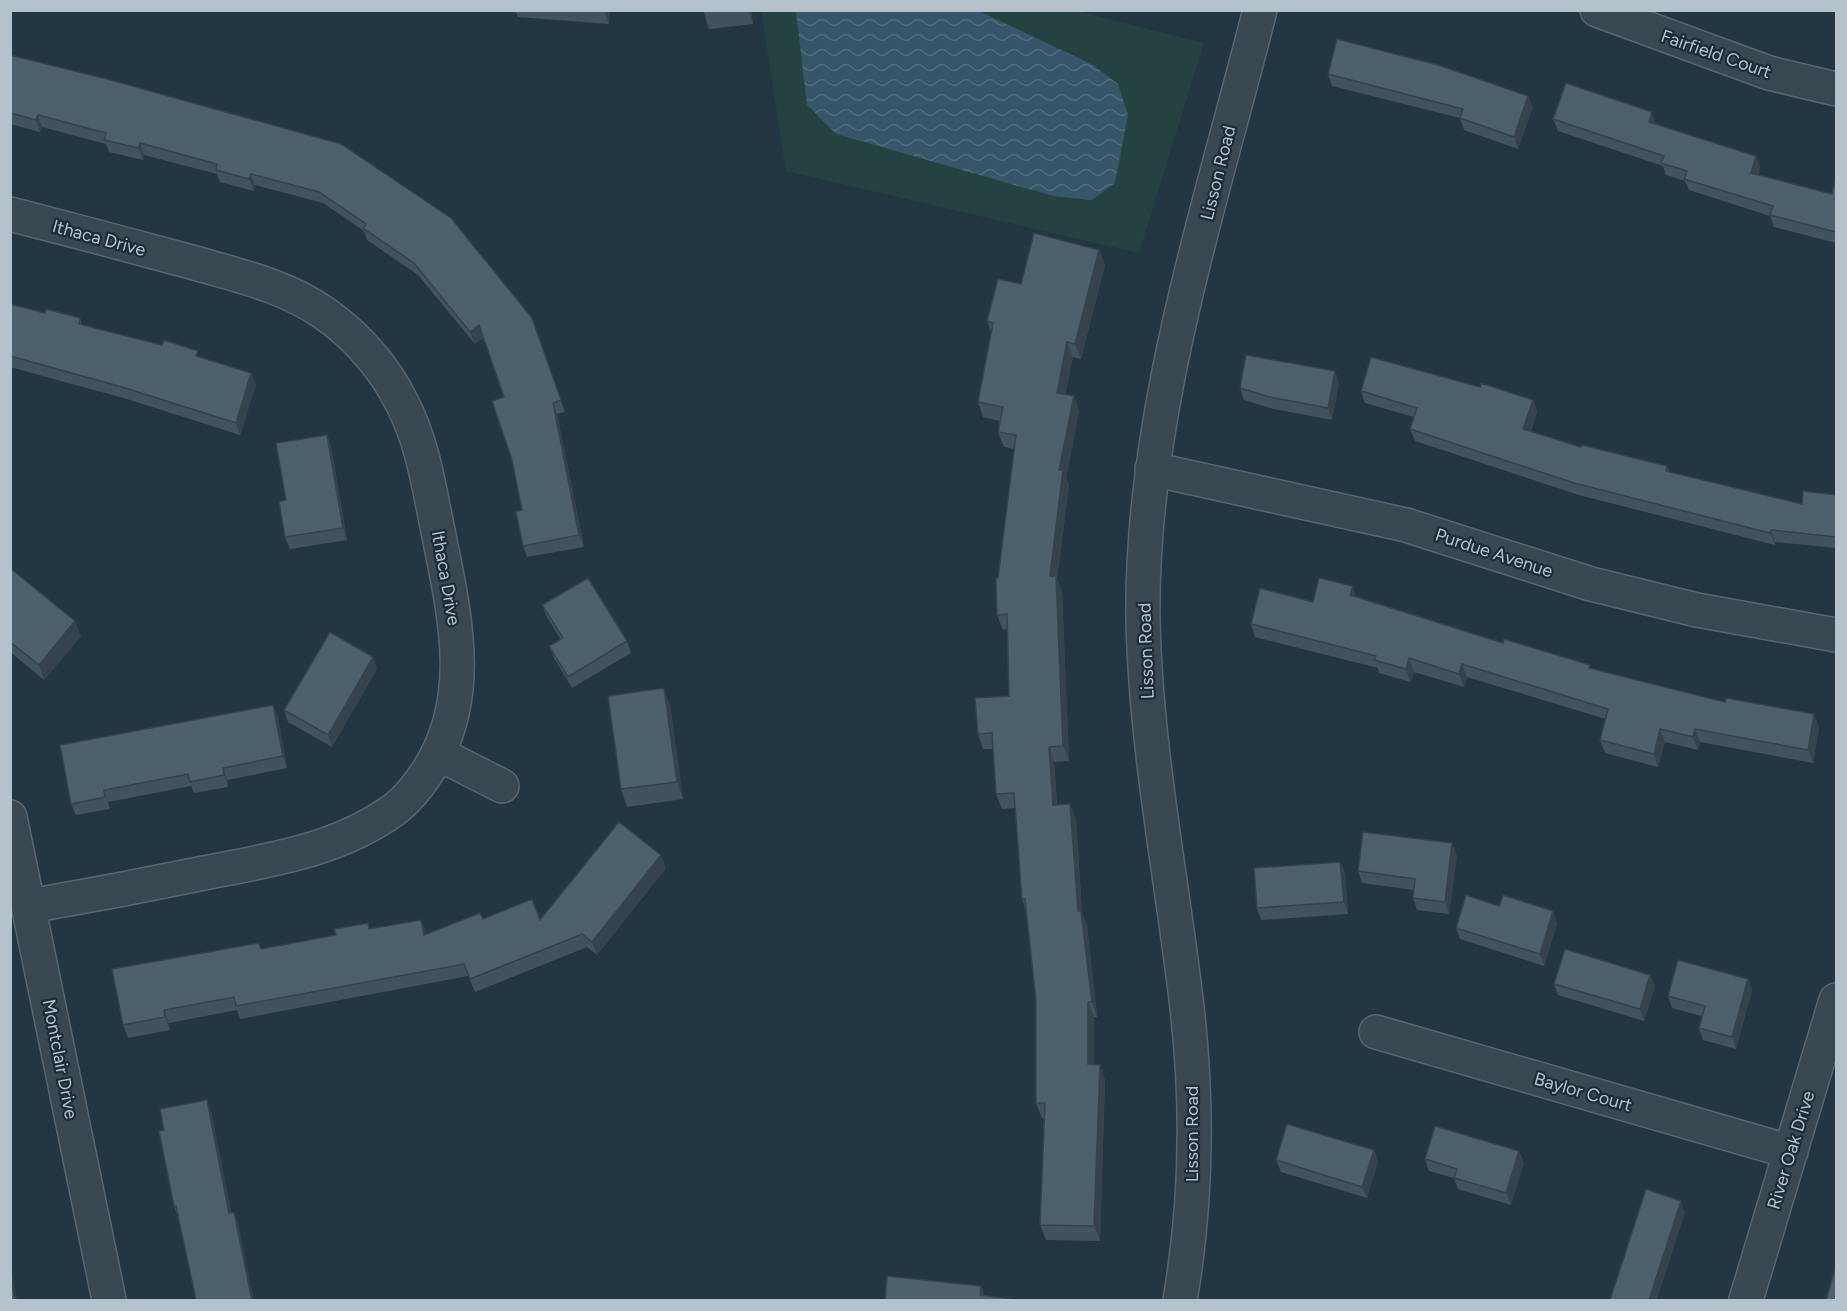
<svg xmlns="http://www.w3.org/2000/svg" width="1847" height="1311" viewBox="0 0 1847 1311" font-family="Figtree,sans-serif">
  <defs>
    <pattern id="water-waves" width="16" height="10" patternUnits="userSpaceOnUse" patternTransform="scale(1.5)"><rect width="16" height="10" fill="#385569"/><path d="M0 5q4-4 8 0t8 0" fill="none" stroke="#536c7d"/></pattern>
  </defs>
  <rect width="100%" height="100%" fill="#243641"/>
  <path fill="#264240" d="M761 11H1077L1204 43 1139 253 786 171Z"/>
  <path fill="url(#water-waves)" d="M796 11H979L1093 65 1118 84 1128 115 1115 183 1092 200 1053 196 836 134 807 105Z"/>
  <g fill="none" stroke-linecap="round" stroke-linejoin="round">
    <g stroke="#57656e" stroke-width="36">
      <path id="minor" d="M1597 10 1769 73 1836 89
        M10 214C72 230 133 246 195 263 240 276 285 286 324 313 356 335 385 368 402 403 423 443 429 488 438 531 454 612 476 697 428 771 419 785 408 799 395 809 339 850 271 860 204 873 146 885 88 896 30 906
        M1152 469 1406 525 1591 584 1697 610 1836 635
        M439 754 502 786
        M10 817 109 1300
        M1376 1032 1791 1152
        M1180 1300C1197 1202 1198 1098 1186 999 1171 873 1146 749 1143 621 1140 416 1210 208 1260 10
        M1746 1300 1836 1000"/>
    </g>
    <use href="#minor" stroke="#394751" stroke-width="33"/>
  </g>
  <path fill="#42535d" d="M513 10H610L609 24 518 17 516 11Z
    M703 10H751L753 24 709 29Z
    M10 55 341 144 532 318 565 412 557 414 584 547 527 557 523 546 522 510 504 397 484 337 475 344 418 275 367 240 364 231 323 203 255 185 254 191 220 182 217 174 144 155 143 160 109 152 106 144 42 127 40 132 10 124Z
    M1328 74 1528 96 1533 107 1518 149 1464 130 1460 118 1332 86Z
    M1652 112 1656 125 1756 156 1760 168 1758 175 1832 194 1836 178V243L1774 227 1770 216 1689 190 1685 181 1666 175 1663 166 1558 131 1553 119Z
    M1099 250 1105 265 1081 359 1073 357 1065 395 1074 396 1079 411 1066 478 1069 485 1057 579 1062 591 1069 761 1054 762 1057 805 1076 819 1082 913 1087 926 1097 1017H1094V1064L1105 1080 1100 1241 1046 1240 1040 1225 1044 1118H1042L1036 1103V1001L1026 912 1022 899 1015 808 1002 809 996 794 993 749H983L978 734 1009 696 1007 629 1003 630 997 615 998 578 1015 449 1004 447 998 432 1000 421 983 417 978 402 991 332 987 321 1021 284Z
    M10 304 45 313 80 318 82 325 200 357 251 373 256 385 240 435 127 399 10 367Z
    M1335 371 1339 383 1332 420 1274 409 1244 400 1240 388Z
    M1480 387 1533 400 1537 411 1531 431 1581 447 1667 466 1669 472 1802 504 1836 495V548L1775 542V545L1579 495 1415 441 1410 429 1414 417 1365 403 1361 391Z
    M327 435 331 447 347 540 290 549 285 537 286 500Z
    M10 568 81 636 44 680 10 652Z
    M1356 596 1503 643 1591 668 1819 727 1813 763 1700 742 1698 750 1665 742 1658 767 1605 753 1600 740 1606 719 1467 677 1464 687 1414 672 1410 682 1379 673 1378 668 1255 637 1251 624Z
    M542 605 627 641 631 653 572 688 554 658 549 646 561 640 547 617Z
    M377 669 332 747 288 722 284 710Z
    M670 705 683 799 627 807 621 789Z
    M278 717 287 768 227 780 228 787 194 793 191 786 108 802 110 809 76 815 71 804Z
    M1457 855 1449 914 1417 910 1413 898 1414 890 1362 883 1358 871Z
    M1340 862 1345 873 1348 914 1261 920 1257 908Z
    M666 868 597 955 587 947 475 992 468 976 240 1019 237 1010 169 1023 170 1030 128 1038 123 1025 262 949 371 929 426 934 483 919 540 920Z
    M1499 906 1557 923 1544 966 1460 939 1456 928Z
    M1650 975 1655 986 1644 1021 1558 995 1554 984Z
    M1748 979 1752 990 1736 1049 1703 1040 1699 1028 1702 1016 1672 1008 1668 996Z
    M211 1111 231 1212 238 1223 178 1218 174 1206Z
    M1374 1150 1378 1162 1367 1198 1281 1172 1276 1160Z
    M1519 1151 1524 1163 1511 1205 1458 1189 1454 1178 1429 1171 1425 1159Z"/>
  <path fill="#36434c" d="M604 10H610L609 24Z
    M748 10H751L753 24Z
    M1528 96 1533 107 1518 149 1514 137Z
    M1652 112 1656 124 1653 134 1649 122Z
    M38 115 42 127 40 132 36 120Z
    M140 143 144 155 143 160 138 148Z
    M1756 156 1760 168 1755 184 1751 173Z
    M251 174 255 185 254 191 249 179Z
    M1099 250 1105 265 1081 359 1075 344Z
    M479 325 484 336 475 344 470 332Z
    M1067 342 1073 357 1063 408 1057 393Z
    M1335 371 1339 383 1332 420 1328 408Z
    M251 373 256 385 240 435 236 423Z
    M1074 396 1079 411 1066 478 1069 485 1057 579 1062 591 1069 761 1063 746 1050 576 1059 470Z
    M1533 400 1537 411 1527 441 1523 429Z
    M553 403 557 414 584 547 579 535Z
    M327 435 331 447 347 540 343 528Z
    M1771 530 1775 542V545L1770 533Z
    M1353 586 1357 599 1350 595Z
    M75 621 81 636 44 680 39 665Z
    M373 657 377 669 332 747 328 735Z
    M1409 658 1414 672 1410 682 1406 669Z
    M1462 664 1467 677 1464 687 1459 674Z
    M664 688 670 705 683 799 677 782Z
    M273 705 278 717 287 768 283 756Z
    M1814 714 1819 727 1813 763 1808 750Z
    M1660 729 1665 742 1658 767 1654 754Z
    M1695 729 1700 742 1698 750 1693 737Z
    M1049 747 1054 762 1058 820 1053 805Z
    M223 768 227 780 228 787 224 775Z
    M1070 804 1076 819 1082 913 1087 926 1097 1017 1092 1002 1078 911Z
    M1452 843 1457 855 1449 914 1445 902Z
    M661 855 666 868 597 955 592 942Z
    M1340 862 1345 873 1348 914 1344 902Z
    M1553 911 1557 923 1544 966 1540 954Z
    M421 920 426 933 429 948 424 935Z
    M1650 975 1655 986 1644 1021 1640 1009Z
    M1748 979 1752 990 1736 1049 1732 1037Z
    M1088 1002 1094 1017V1079L1088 1064Z
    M164 1010 169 1023 170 1030 165 1017Z
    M1100 1065 1105 1080 1100 1241 1094 1226Z
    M207 1100 211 1111 234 1224 229 1213Z
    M1374 1150 1378 1162 1367 1198 1362 1187Z
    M1519 1151 1524 1163 1511 1205 1506 1193Z
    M1681 1201 1685 1213 1657 1300H1649Z
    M234 1212 238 1223 254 1300H252Z
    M10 1265 17 1300H15L10 1275Z
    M981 1286 986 1300 980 1295Z"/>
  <path fill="#4d606c" stroke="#36434c" stroke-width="1.5" d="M1337 39 1438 65 1528 96 1514 137 1460 118 1463 109 1328 74Z
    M10 55 107 79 341 144 451 218 532 318 561 400 553 403 579 535 523 546 516 512 522 510 512 460 492 401 504 397 479 325 470 332 414 263 363 228 366 224 319 192 251 174 249 179 216 170 217 164 140 143 138 148 104 140 106 133 38 115 36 120 10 113Z
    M1566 83 1652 112 1649 122 1756 156 1751 173 1832 194 1836 178V232L1770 215 1773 206 1684 179 1687 171 1661 163 1664 156 1553 119Z
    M1034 233 1099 250 1075 344 1067 342 1057 393 1074 396 1059 470H1063L1050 576H1056L1063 746 1049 747 1053 805 1070 804 1078 911H1081L1092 1002H1088V1064L1100 1065 1094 1226 1040 1225 1045 1103H1036V1001L1025 899H1022L1014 793 996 794 992 733 978 734 975 698 1009 696 1007 614 997 615 996 578H998L1016 435 998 432 1003 407 978 402 993 323 987 321 998 279 1021 284Z
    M10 304 45 313 46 309 80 318 79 324 162 345 164 340 198 351 196 356 251 373 236 423 122 387 10 356Z
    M1246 355 1335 371 1328 408 1270 397 1240 388Z
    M1371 357 1480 387 1481 383 1533 400 1523 429 1581 447 1582 445 1667 466 1666 471 1802 504 1803 491 1836 495V537L1771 530 1770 533 1574 483 1410 429 1417 408 1361 391Z
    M327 435 343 528 285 537 279 502 286 500 276 443Z
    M10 568 75 621 39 665 10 642Z
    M588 578 627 641 568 677 549 646 563 638 542 605Z
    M1319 578 1353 586 1350 595 1503 643 1504 639 1590 665 1589 668 1725 702 1726 698 1814 714 1808 750 1695 729 1693 737 1660 729 1654 754 1600 740 1608 709 1462 664 1459 674 1409 658 1406 669 1374 660 1376 656 1251 624 1260 588 1313 602Z
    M330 632 373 657 328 735 284 710Z
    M664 688 677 782 621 789 608 696Z
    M273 705 283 756 223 768 224 775 190 782 188 774 104 790 105 797 71 804 60 745Z
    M619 822 661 855 592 942 582 934 470 979 464 964 236 1006 234 997 164 1010 165 1017 123 1025 112 969 259 943 261 949 336 935 334 929 368 923 369 929 421 920 424 935 480 913 483 919 532 899 540 920Z
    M1363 832 1452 843 1445 902 1413 898 1415 879 1358 871Z
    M1340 862 1344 902 1257 908 1254 868Z
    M1466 895 1499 906 1503 895 1553 911 1540 954 1456 928Z
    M1565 949 1650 975 1640 1009 1554 984Z
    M1678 960 1748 979 1732 1037 1699 1028 1705 1006 1668 996Z
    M207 1100 229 1213 234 1212 252 1300H196L176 1206H174L159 1131 164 1130 160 1109Z
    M1287 1124 1374 1150 1362 1187 1276 1160Z
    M1435 1126 1519 1151 1506 1193 1454 1178 1457 1169 1425 1159Z
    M1646 1189 1681 1201 1649 1300H1610Z
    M1836 1266V1300H1826Z
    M10 1275 15 1300H10Z
    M887 1276 981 1286 980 1295 1017 1300H885Z"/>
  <g text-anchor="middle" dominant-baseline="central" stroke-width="4.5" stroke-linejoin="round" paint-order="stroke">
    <g font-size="18" fill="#b5c2cb" stroke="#1d2c36">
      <text transform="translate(1716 54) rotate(19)">Fairfield Court</text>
      <text transform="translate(1218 173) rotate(-76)">Lisson Road</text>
      <text transform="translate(99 238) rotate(15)">Ithaca Drive</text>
      <text transform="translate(1494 553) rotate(18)">Purdue Avenue</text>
      <text transform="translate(446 578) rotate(80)">Ithaca Drive</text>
      <text transform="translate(1146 651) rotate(-92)">Lisson Road</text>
      <text transform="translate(60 1059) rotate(79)">Montclair Drive</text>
      <text transform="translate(1583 1092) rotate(16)">Baylor Court</text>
      <text transform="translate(1192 1134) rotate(-90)">Lisson Road</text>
      <text transform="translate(1791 1150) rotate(-73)">River Oak Drive</text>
    </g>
  </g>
  <rect width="1847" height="1311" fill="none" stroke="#b5c2cb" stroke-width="24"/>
</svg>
